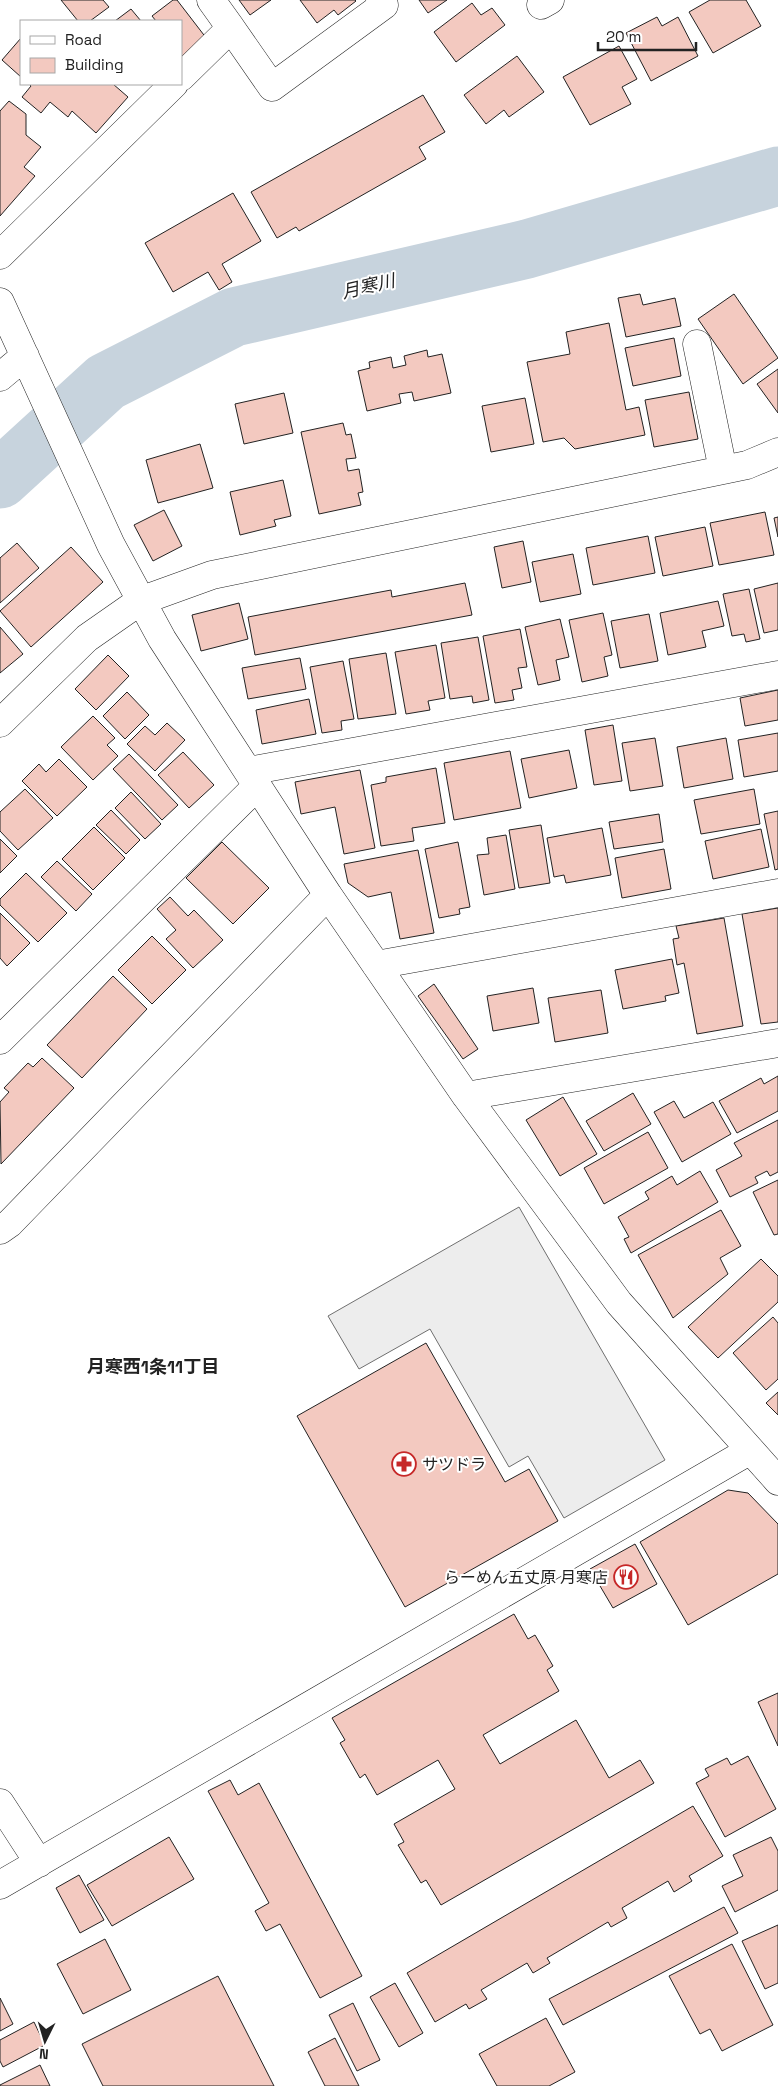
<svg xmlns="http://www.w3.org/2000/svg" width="778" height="2086" viewBox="0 0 778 2086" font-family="'Space Grotesk','Noto Sans JP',sans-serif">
  <rect width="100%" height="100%" fill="#fff"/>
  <path fill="#ededed" stroke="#6f6f6f" d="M519 1207 665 1460 564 1518 528 1456 509 1467 430 1329 359 1369 328 1316Z"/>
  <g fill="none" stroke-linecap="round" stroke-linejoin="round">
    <path stroke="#c7d3dd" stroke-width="59" d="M0 479 106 382 234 317 527 249 778 176"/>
  </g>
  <path fill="#f3c9c0" stroke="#222" d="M61 0H103L109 7 90 21H78Z
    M173 0H177L207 39 183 57 181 54V21H156L152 16Z
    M239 0H271L250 15Z
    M300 0H355L356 1 338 15 334 10 317 23Z
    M419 0H447L428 13Z
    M710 0H746L761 26 713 53 689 12Z
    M472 3 481 15 492 8 505 25 456 62 434 32Z
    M131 9 141 21H115Z
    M657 17 662 26 678 17 698 56 651 81 626 33Z
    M21 38V77L2 60Z
    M619 46 637 79 622 87 631 104 590 125 563 77Z
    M517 56 544 92 509 117 504 110 486 124 464 95Z
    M29 84H113L128 97 96 133 72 111 68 117 50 102 41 113 22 97 31 86Z
    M423 95 445 132 419 147 426 159 299 231 296 227 277 238 251 192Z
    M9 101 26 114V135L41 147 24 167 35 176 0 216V111Z
    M233 193 261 241 222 264 232 282 219 290 208 272 173 292 145 243Z
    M640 294 643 305 675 298 681 326 626 337 618 298Z
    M734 294 778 358 743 384 698 319Z
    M609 323 626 410 639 407 645 435 575 449 564 438 543 442 527 362 570 354 566 332Z
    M674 338 681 376 633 386 625 348Z
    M427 350 428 357 442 354 451 393 414 401 412 392 399 394 401 403 367 411 358 371 370 368 369 362 391 357 393 368 406 365 404 356Z
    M778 369V413L757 384Z
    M689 392 698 439 654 447 645 400Z
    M284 393 293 433 244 444 235 404Z
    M525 398 534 444 491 452 482 406Z
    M343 423 346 435 351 434 356 458 346 459 348 471 359 469 363 492 358 493 361 505 319 514 301 432Z
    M200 444 213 488 158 503 146 460Z
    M283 480 291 516 274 520 276 526 240 535 230 492Z
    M164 510 182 546 153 561 134 525Z
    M765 512 774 555 719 565 710 523Z
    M778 517V537L774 518Z
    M705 527 713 566 663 576 655 537Z
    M648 536 655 573 593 585 586 548Z
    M523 541 531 582 502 588 494 547Z
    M17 543 39 568 0 603V558Z
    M71 547 103 582 31 647 0 611Z
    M573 554 581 594 540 602 532 562Z
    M465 583 472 615 255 655 248 617 391 590 392 597Z
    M778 583V630L764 633 754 589Z
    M749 589 760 639 746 642 744 634 732 636 723 594Z
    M718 601 724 626 702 631 706 647 668 655 660 613Z
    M239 603 248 639 201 651 192 615Z
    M603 613 612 655 604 657 608 676 582 682 569 620Z
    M649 614 658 661 620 668 611 621Z
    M560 619 569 657 556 660 560 680 538 685 525 627Z
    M0 627 23 654 0 673Z
    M520 629 527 667 518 668 522 688 512 690 514 700 495 703 483 636Z
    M478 637 489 700 473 703 472 696 450 699 441 643Z
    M436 645 445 698 428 701 430 710 406 714 395 652Z
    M386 653 396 714 358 719 349 659Z
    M108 655 129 676 96 710 75 689Z
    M300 658 306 689 248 699 242 668Z
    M343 661 354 719 341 721 342 730 322 733 310 667Z
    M778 690V720L745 726 740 698Z
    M127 692 149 715 125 739 103 716Z
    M309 699 316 734 262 744 256 710Z
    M93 716 115 738 107 745 118 756 93 780 61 747Z
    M167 723 185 740 155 771 127 744 145 726 155 735Z
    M613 725 622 781 594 785 585 730Z
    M778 733V771L744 777 738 740Z
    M655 738 663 786 630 791 622 743Z
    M726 738 733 779 684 788 677 747Z
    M569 750 577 788 529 798 521 759Z
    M510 751 521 808 454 820 444 763Z
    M183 752 214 785 189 808 158 775Z
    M129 754 178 805 162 820 113 769Z
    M59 759 87 787 57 816 22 781 39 764 46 772Z
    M436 768 445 823 412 828 414 841 381 846 371 785 386 782V777Z
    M360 770 375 848 344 854 335 807 301 814 295 782Z
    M25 789 53 818 18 850 0 831V812Z
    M754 789 760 824 701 834 694 800Z
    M131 792 161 824 145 839 115 808Z
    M111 810 140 840 126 854 96 825Z
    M778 811V869L775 870 764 814Z
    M659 814 663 842 614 849 609 822Z
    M541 825 550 883 519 888 509 830Z
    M94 827 125 858 93 890 62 859Z
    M602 828 611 875 566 883 564 875 554 877 547 838Z
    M761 829 769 867 713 879 705 841Z
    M506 835 515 889 484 895 477 855 489 854 487 838Z
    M0 839 17 856 0 873Z
    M222 842 269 888 233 924 186 878Z
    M458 842 470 907 459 909 460 914 439 918 425 849Z
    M664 849 671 889 622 898 615 858Z
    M418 850 434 933 400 939 391 892 368 897 348 883 344 864Z
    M57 861 92 894 76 911 41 877Z
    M26 873 67 913 38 942 0 905V899Z
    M170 897 188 916 194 910 223 940 193 968 166 939 176 930 157 909Z
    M778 908V1022L761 1024 742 914Z
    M0 913 30 943 7 966 0 958Z
    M724 918 743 1026 697 1034 684 963 677 965 673 939 679 938 676 926Z
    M152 936 186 970 152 1004 118 970Z
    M672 959 679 993 665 996 666 1001 623 1009 615 970Z
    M113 976 147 1009 82 1078 47 1045Z
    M434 984 478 1049 463 1059 418 996Z
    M533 988 539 1023 493 1031 487 996Z
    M601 990 608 1033 555 1042 548 998Z
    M42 1058 74 1088 1 1164 0 1102 9 1092 4 1088 28 1063 33 1067Z
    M778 1076V1111L737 1133 719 1101 761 1078 764 1084Z
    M633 1093 651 1124 604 1151 586 1121Z
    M563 1097 597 1154 560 1176 526 1120Z
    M674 1101 684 1118 713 1102 731 1134 682 1162 654 1112Z
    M778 1120V1172L770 1176 767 1171 755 1177 758 1183 730 1197 716 1170 742 1156 734 1143Z
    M648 1132 668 1168 604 1204 584 1168Z
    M700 1171 718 1202 631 1253 624 1239 629 1237 618 1217 649 1199 645 1192 672 1176 677 1185Z
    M778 1180V1234L774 1235 753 1192Z
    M721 1210 741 1246 720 1258 728 1274 673 1318 638 1255Z
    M761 1259 778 1276V1302L718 1358 688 1327Z
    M773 1317 778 1323V1379L766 1390 733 1353Z
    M426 1343 505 1482 529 1469 558 1521 405 1607 297 1416Z
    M778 1392V1415L766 1403Z
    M728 1490 748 1493 778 1524V1574L688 1625 640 1542Z
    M635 1544 657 1584 613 1608 590 1569Z
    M514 1614 528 1639 535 1635 553 1666 547 1670 559 1691 483 1735 500 1764 576 1720 609 1778 640 1760 654 1783 441 1905 426 1880 421 1883 398 1845 404 1842 394 1824 455 1789 438 1760 377 1795 365 1774 360 1778 340 1743 345 1740 332 1718Z
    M778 1693V1746L758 1702Z
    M748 1756 776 1809 725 1837 696 1783 709 1776 705 1769 727 1758 731 1765Z
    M230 1780 238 1795 259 1783 362 1976 320 1998 280 1924 266 1931 255 1911 269 1903 208 1791Z
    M693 1806 723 1856 689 1876 692 1881 674 1892 668 1881 622 1908 627 1918 611 1927 608 1922 547 1958 550 1963 533 1973 527 1963 481 1990 487 1999 469 2009 466 2004 435 2022 407 1973Z
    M169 1837 194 1879 112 1926 87 1885Z
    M771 1837 778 1851V1890L735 1912 722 1886 743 1876 733 1855Z
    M79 1875 104 1920 80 1933 56 1888Z
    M724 1907 738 1933 563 2025 549 1999Z
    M778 1925V1983L765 1989 742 1941Z
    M105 1939 131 1990 83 2014 57 1964Z
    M732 1944 773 2025 722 2051 710 2029 700 2034 669 1976Z
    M218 1976 274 2086H103L82 2044Z
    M395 1983 423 2033 399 2047 370 1997Z
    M0 1998 13 2024 0 2031Z
    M353 2003 380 2060 357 2071 329 2015Z
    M546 2018 575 2072 549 2086H497L479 2054Z
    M34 2022 45 2045 3 2067 0 2061V2040Z
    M335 2038 359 2086H325L308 2052Z
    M40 2065 50 2086H0V2085Z"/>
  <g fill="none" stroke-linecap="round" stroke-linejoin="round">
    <g stroke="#222" stroke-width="29">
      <path id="minor" d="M211 0 231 28
        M541 5 550 0
        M181 77 231 28 272 87 384 5 380 0
        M0 255 174 84
        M0 302 111 545 162 639 328 895 466 1096 619 1303 778 1481
        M697 344 723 470
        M0 377 25 356
        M0 723 87 638 140 601 212 575 723 470 747 465 778 452
        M248 771 778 675
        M376 965 778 893
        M0 1040 257 786
        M466 1096 778 1043
        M0 1230 10 1223 328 895
        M0 1803 39 1863
        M0 1885 749 1451"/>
    </g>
    <use href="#minor" stroke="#fff" stroke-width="28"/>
  </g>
  <defs>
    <g id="pharmacy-ring" transform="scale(1.25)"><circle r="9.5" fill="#fff" stroke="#c62828" stroke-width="1.5"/><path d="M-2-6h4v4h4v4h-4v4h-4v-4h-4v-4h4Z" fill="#c62828"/></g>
    <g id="restaurant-ring" transform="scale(1.25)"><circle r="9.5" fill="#fff" stroke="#c62828" stroke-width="1.5"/><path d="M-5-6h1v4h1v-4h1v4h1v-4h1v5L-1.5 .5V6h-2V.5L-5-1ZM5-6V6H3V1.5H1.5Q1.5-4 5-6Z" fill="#c62828"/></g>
  </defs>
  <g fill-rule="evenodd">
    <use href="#pharmacy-ring" x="404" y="1464"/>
    <use href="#restaurant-ring" x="626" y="1577"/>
  </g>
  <g text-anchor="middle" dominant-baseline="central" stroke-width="4" stroke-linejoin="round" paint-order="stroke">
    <g font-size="16" fill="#222" stroke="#fff" text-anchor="start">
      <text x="422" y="1464">サツドラ</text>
      <text x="608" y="1577" text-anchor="end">らーめん五丈原 月寒店</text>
    </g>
    <g font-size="18" font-style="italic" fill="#222" stroke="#fff">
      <text transform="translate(368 286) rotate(-13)">月寒川</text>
    </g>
    <g font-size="18" font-weight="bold" fill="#222" stroke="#fff">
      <text x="153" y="1366">月寒西1条11丁目</text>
    </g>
  </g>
  <rect x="20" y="20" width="162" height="65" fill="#ffffff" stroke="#a7a7a7"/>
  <rect x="30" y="36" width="25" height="8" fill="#ffffff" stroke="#a7a7a7"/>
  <text x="65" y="45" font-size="15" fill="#222222">Road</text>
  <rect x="30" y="58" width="25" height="15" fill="#f3c9c0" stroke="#a7a7a7"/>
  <text x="65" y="70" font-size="15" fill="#222222">Building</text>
  <g transform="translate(45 2041) rotate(185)" stroke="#ffffff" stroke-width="4" paint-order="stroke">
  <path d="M0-4L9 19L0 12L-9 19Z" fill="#222222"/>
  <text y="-8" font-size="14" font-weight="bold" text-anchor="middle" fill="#222222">N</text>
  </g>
  <path d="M598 42v8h98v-8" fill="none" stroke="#222222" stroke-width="2.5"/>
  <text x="606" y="42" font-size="15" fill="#222222" stroke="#ffffff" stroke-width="4" paint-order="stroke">20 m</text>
</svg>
